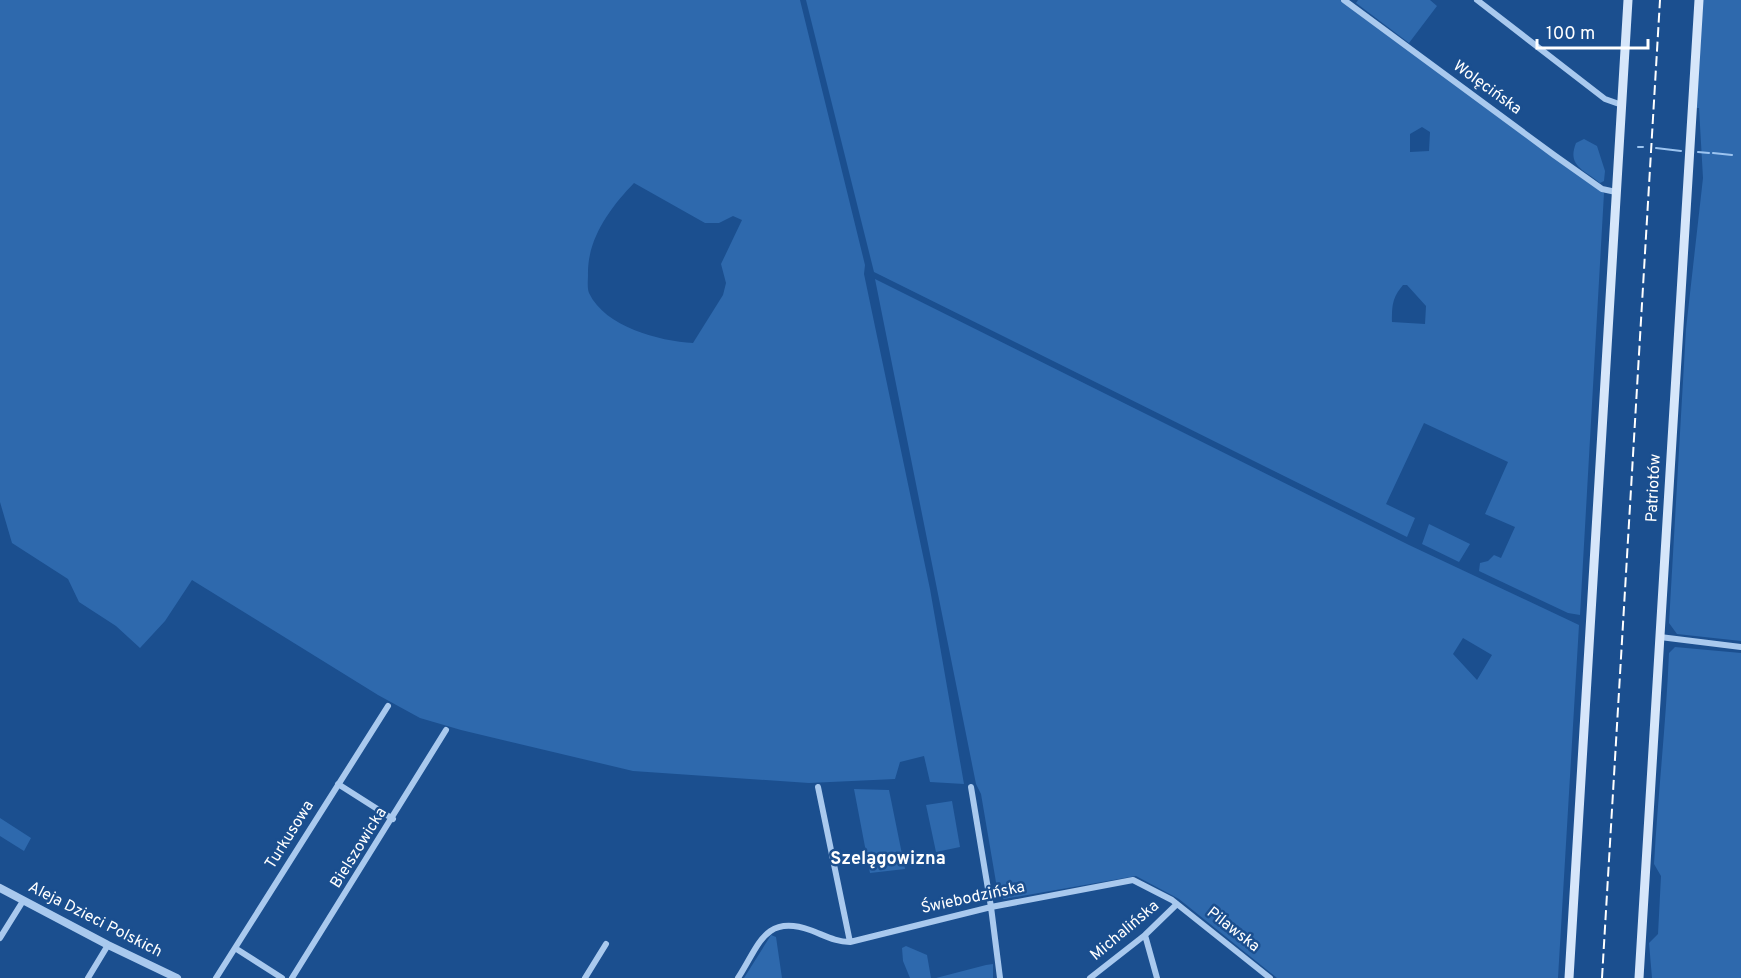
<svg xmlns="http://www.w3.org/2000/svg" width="1741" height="978" viewBox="0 0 1741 978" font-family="Overpass,sans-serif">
  <rect width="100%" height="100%" fill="#1b4f8f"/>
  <path fill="#2e69ad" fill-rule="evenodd" d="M0 0H800L865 265 864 274 930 589 964 784 930 782 924 756 900 762 895 779 809 783 633 771 461 730 420 718 378 695 192 580 165 621 140 648 116 626 79 602 68 579 12 543 0 502ZM634 183 705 223H719L733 216 742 220 721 264 726 283 723 295 693 343C659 341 605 327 589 293 587 288 588 280 588 275 587 239 610 208 634 183Z
    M806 0H1340L1604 193 1580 615 1568 613 1479 571 1480 563 1488 561 1494 555 1501 558 1515 527 1485 514 1508 462 1424 423 1386 504 1415 518 1407 537 874 272ZM1422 127 1430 132 1429 151 1410 152V134ZM1403 285H1407L1426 306 1425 324 1392 322C1392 306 1392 298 1403 285Z
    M1358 0H1430L1437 6 1409 43 1356 3Z
    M1703 0H1741V641L1677 634 1669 623 1686 329 1703 178 1699 108H1696Z
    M1584 139 1597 146 1605 171 1604 181 1600 183C1583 169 1567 166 1576 143Z
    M875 279 1409 545 1579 625 1558 978H1277L1179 899 1136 876 1004 899 998 894 981 794 976 784ZM1463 638 1492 655 1477 680 1453 654Z
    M1429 524 1470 544 1459 562 1422 544Z
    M1675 647 1741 653V978H1652L1649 943 1658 934 1661 876 1654 864C1658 794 1666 724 1669 653Z
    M854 789 889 790 905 869 870 873Z
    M952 801 960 847 936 852 926 805Z
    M0 818 31 838 24 851 0 836Z
    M771 935 776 937 782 978H744Z
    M906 946 927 955 931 978H910L903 961 902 948Z
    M993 964V978H936L986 965Z"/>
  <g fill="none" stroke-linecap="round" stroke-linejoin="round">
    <path stroke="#9cc4f0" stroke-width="2" d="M1638 147H1643
      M1656 148 1681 151
      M1698 152 1709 153
      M1713 153 1732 155"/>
    <path stroke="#a9c9ee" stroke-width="6" d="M1344 0 1554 155 1602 189 1616 192
      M1477 0 1605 99 1622 105
      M1660 637 1741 647
      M338 784 393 819
      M818 787 850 942
      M971 787 991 907 1000 978
      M1145 935 1157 978
      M0 938 23 901
      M235 948 282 978
      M88 978 108 945
      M216 978 388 706
      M292 978 446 730
      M585 978 606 944
      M738 978C759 946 764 914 810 930 824 935 835 942 850 942L991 907 1133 880 1172 900 1270 978
      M1090 978 1145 935 1177 904"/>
    <path stroke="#a9c9ee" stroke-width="8" d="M0 888 108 945 177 978"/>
    <path stroke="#d6e6fa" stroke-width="9" d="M1569 978 1628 0
      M1639 978 1699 0"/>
    <path stroke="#fff" stroke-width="2" stroke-dasharray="10 4.5" stroke-linecap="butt" d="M1602 978 1660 0"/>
  </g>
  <g text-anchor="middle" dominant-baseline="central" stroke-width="5" stroke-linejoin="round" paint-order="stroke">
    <g font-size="16" fill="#fff" stroke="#1b4f8f">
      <text transform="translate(1487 88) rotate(36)">Wolęcińska</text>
      <text transform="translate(1654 488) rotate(-87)">Patriotów</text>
      <text transform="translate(290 835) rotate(-58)">Turkusowa</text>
      <text transform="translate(359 848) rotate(-58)">Bielszowicka</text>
      <text transform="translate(973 898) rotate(-12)">Świebodzińska</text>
      <text transform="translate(95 920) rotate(27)">Aleja Dzieci Polskich</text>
      <text transform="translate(1233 930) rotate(38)">Pilawska</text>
      <text transform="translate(1125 931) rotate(-40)">Michalińska</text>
    </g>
    <g font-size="18" font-weight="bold" fill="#fff" stroke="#1b4f8f">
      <text x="888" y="859">Szelągowizna</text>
    </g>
  </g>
  <path d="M1537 39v9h111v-9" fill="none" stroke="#ffffff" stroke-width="3"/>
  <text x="1546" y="39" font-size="18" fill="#ffffff" stroke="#1b4f8f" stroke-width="4.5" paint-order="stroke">100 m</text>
</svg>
